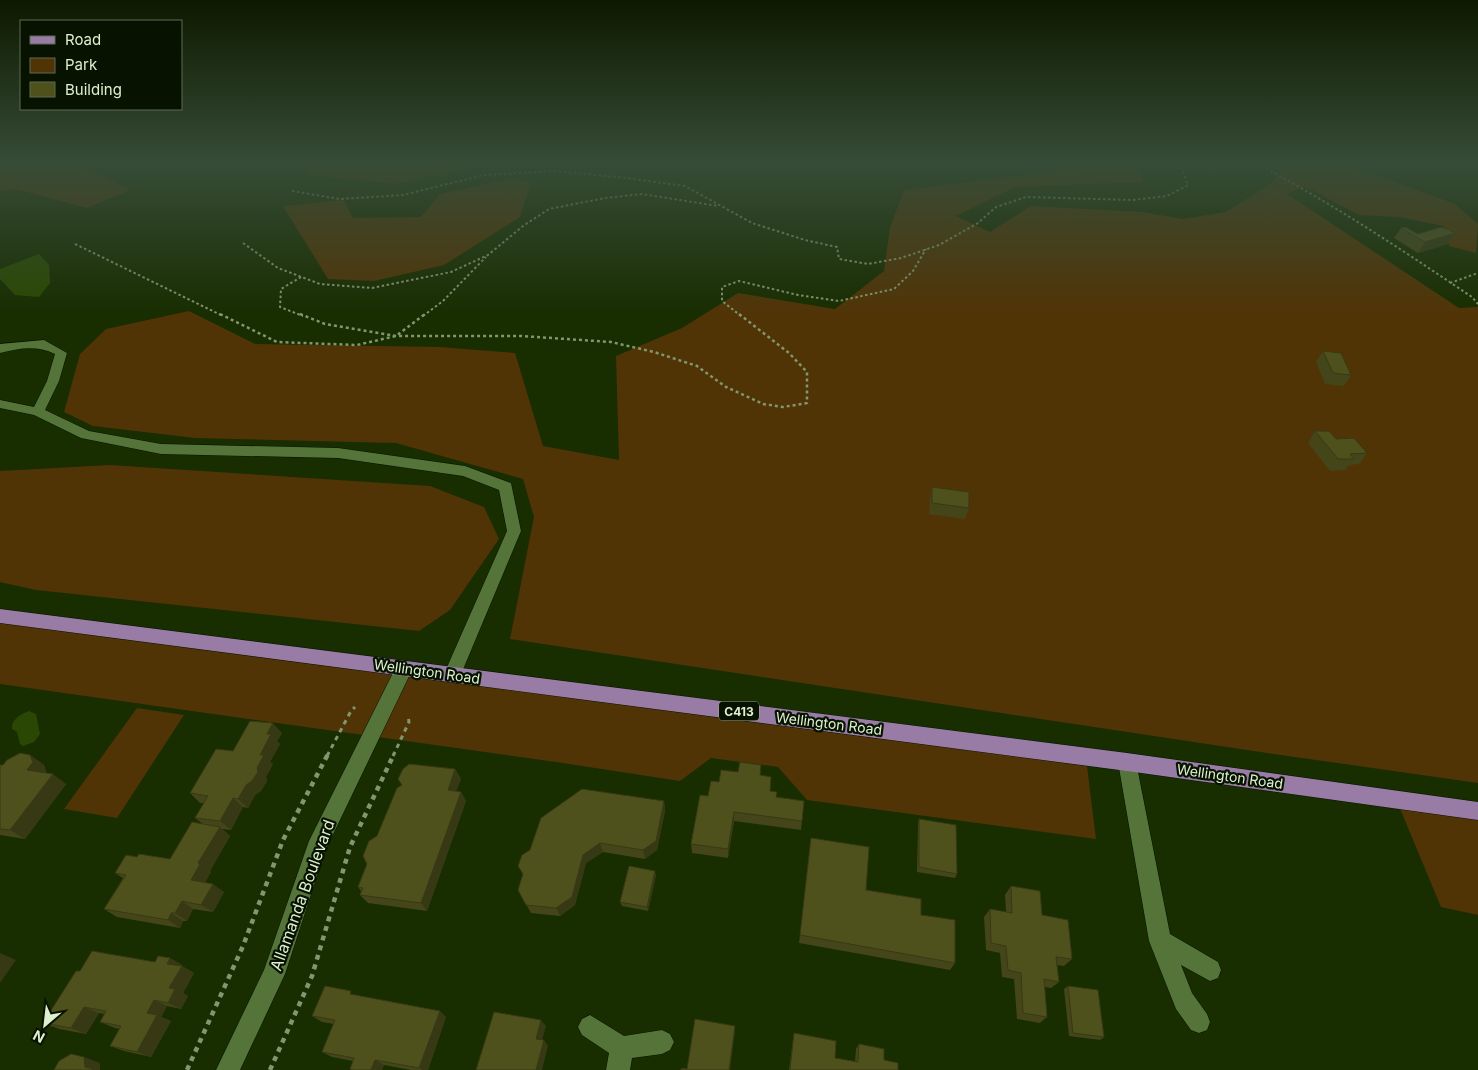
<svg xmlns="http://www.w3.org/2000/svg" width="1478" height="1070" viewBox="0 0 1478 1070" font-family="Inter,sans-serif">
  <rect width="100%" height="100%" fill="#182d00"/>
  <path fill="#513406" d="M0 164H77L130 190 87 208 16 189 0 191Z
    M303 164H475L482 165 397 184 309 175Z
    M1112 164H1136L1143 182 1015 187 956 216 990 232 1031 206 1142 212 1183 219 1226 212 1269 185 1282 172 1265 164H1337L1387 179 1455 204 1478 224 1476 253 1449 246 1444 226 1399 217 1359 215 1304 186 1287 194 1459 308 1478 307V783L1267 753 510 639 534 517 523 479 396 443 195 438 93 426 64 412 80 354 106 329 189 311 255 344 439 347 515 353 543 446 619 460 616 356 682 328 738 293 835 309 884 271 890 228 904 190Z
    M515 178 531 183 520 217 444 265 374 281 328 279 283 206 344 200 353 218 421 217 440 194Z
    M110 465 430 486 484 507 499 539 450 610 419 631 36 590 0 582V471Z
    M0 616 1086 758 1096 839 807 800 778 767 711 758 680 781 556 762 0 684Z
    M137 708 184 715 117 818 64 809Z
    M1396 799 1478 811V915L1441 907Z"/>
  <path fill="#2a4803" d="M39 254 49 265 50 283 39 297 15 295 0 279V269Z
    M29 711 36 714 40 734 34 742 23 746 20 744 17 732 12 729C11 720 20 714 29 711Z"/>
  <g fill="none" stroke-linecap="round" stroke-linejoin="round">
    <g stroke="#061300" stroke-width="1">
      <path id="minor" d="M44 340 67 353 59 381 45 410 89 431 161 444 338 448 465 466 511 483 521 531 459 679 453 681 447 679 444 674 507 531 499 490 463 476 338 458 161 454 81 438 34 415 0 408V400L34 407 47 381 55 354C37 345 19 348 0 353V344Z
        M404 661 410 663 413 668 325 851 285 974 240 1070H216L264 970 309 841 398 663Z
        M1127 753 1134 756 1136 762 1170 934 1218 962 1221 970 1218 978 1210 981 1181 965 1192 993 1207 1014 1210 1022 1207 1030 1199 1033 1191 1030 1176 1009 1149 941 1118 762 1120 756Z
        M590 1015 624 1036 662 1030 670 1034 674 1042 670 1050 662 1054 632 1058 630 1070H606L609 1053 582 1035 578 1027 582 1019Z"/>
    </g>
    <g stroke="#061300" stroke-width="1">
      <path id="major" d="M0 609 1127 753 1478 802V820L1127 771 0 623Z"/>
    </g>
    <path stroke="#829670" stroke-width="2" stroke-dasharray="2.5 2.5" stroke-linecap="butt" d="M1257 164C1332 203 1402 250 1472 297L1478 304
      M292 191 340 199 403 195 484 175 556 171 626 178 685 186 752 223 805 240 837 247 839 259 868 264 901 258 939 245 978 223 996 207 1026 197 1133 200 1167 196 1188 185 1180 164
      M243 243 278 268 320 284 372 288 451 272 488 255 523 226 549 209 605 198 642 194 718 206
      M75 244 223 316
      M301 277 281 289 280 307 303 316
      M1450 283 1478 273
      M423 316 443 301 486 257
      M741 316 722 301V287L739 281 798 295 839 301 894 289 913 271 926 249"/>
    <path stroke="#829670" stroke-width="2.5" stroke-dasharray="3 3" stroke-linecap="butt" d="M220 314 277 342 357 345 396 336 425 314
      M300 314 325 324 396 336H521L611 342 654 352 697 366 726 387 763 404 783 407 807 403V372L789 353 739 314"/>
    <path stroke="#829670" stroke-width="3" stroke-dasharray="4.5 4.5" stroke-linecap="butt" d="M327 756 351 711 355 707
      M393 756 409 722 408 716"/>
    <path stroke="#829670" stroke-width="4.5" stroke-dasharray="5 5" stroke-linecap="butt" d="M187 1070 243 946 283 840 328 754
      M270 1070 312 976 350 847 394 754"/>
    <use href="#minor" fill="#557439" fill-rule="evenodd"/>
    <use href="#major" fill="#987ca5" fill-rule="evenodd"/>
  </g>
  <path fill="#444619" d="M1197 164H1227L1211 170Z
    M1401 228 1418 234 1448 244 1418 253 1394 238Z
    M1323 351 1351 375 1344 386 1325 384 1316 362Z
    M1315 431 1336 439 1367 453 1359 464 1349 465 1345 470 1330 471 1308 443Z
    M932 487 969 508 965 519 929 514 930 499Z
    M282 733 277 741 280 744 270 762 273 764 266 777 267 781 261 791 255 795 248 808 243 807 231 830 222 829 230 836 210 871 211 872 205 882 224 892 213 912 193 909 187 921H183L180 928 117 917 104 909 123 878 115 873 137 857 170 859 203 824 195 818 204 803H200L190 793 233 751Z
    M30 755 44 765 46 772 45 773 66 784 25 839 0 835V765H3Z
    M455 769 461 779 456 791 461 792 466 801 427 911 368 903 360 895 361 891 358 887 367 864 377 836 402 785Z
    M761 775 770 791 802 821 801 830 734 821 728 858 692 853 691 844 708 796Z
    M664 801 665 811 657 850 645 859 603 852 586 863 575 905 560 916 531 913 518 890 530 850Z
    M919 819 957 874 955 878 917 872 918 824Z
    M811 838 866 890 921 915 955 963 950 970 799 943Z
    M656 875 648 911 622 906 620 902Z
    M1011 886 1042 915 1072 959 1064 966 1057 965 1059 982 1051 988 1045 987 1047 1017 1040 1023 1017 1019 1014 979 1002 977 1000 953 986 950 984 917 990 909 1006 912 1005 895Z
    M170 958 182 965V966L194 973 183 993 188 996 181 1009 167 1006 161 1017 171 1021 151 1057 124 1051 110 1046 120 1029 115 1028 100 1022 105 1014 99 1013 86 1034 59 1029 43 1023 80 971 155 962Z
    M1068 986 1104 1037 1100 1040 1069 1036 1064 989Z
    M356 996 446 1017 428 1070H411L384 1065 382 1070H351L350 1069 353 1061 332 1057 322 1052 334 1024 322 1022 312 1016Z
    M794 1033 835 1058 855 1062 856 1049 859 1044 898 1070H789Z"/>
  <path fill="#373914" d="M1213 164H1227L1211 170Z
    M1455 233 1448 244 1418 253 1425 242Z
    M273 723 282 733 277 741 280 744 270 762 273 764 266 777 267 781 261 791 255 795 248 808 238 799 257 768 267 734Z
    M30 755 44 765 46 772 40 779 27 770Z
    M455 769 461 779 453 800 448 790Z
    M53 774 66 784 25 839 10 830Z
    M461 792 466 801 427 911 421 903Z
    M233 798 243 807 231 830 220 821Z
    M664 801 665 811 657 850 645 859 643 850Z
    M734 812V821L728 858V849Z
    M220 827 230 836 210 871 211 872 202 888 191 880 198 863Z
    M600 843 603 852 586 863 575 905 560 916 556 908 583 855Z
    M655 871 656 875 648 911 647 907Z
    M213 884 224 892 213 912 201 905Z
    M182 901 193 909 187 921 175 913Z
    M171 913 183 921 180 928 168 920Z
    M0 953 16 960 0 983Z
    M170 958 182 965 180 969 182 966 194 973 183 993 188 996 181 1009 168 1003 169 988 167 964Z
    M154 1000 167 1006 161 1017 171 1021 151 1057 137 1052 147 1013Z
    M84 1007 99 1013 86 1034 71 1028Z
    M440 1011 446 1017 428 1070H422L419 1068Z
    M541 1020 546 1026 541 1044 536 1039Z
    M735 1026V1032L730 1070H729Z
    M544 1040 548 1046 542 1070H536Z
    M84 1057 100 1063V1070H92L85 1067Z
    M375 1060 384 1065 382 1070H371Z"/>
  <path fill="#4f511d" stroke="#373914" d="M1405 227 1418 234 1442 227 1455 233 1425 242 1401 228Z
    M1323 351 1341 353 1351 375 1333 373Z
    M1315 431H1329L1336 439 1354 438 1367 453 1350 454 1354 459H1338Z
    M932 487 969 492V508L932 503Z
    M250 721 273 723 267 734H271L260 755H264L257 768 258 772 252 781 246 785 238 799 233 798 220 821 195 818 208 796 190 793 216 749 233 751Z
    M20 753 30 755 33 762 27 770 53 774 10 830 0 829V765H3L7 760Z
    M740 762 761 765 760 775 771 777 770 791 777 792 776 797 804 801 802 821 734 812 728 849 691 844 700 795 708 796 711 781 719 782 721 770 738 772Z
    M409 764 455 769 448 790 461 792 421 903 360 895 363 888 358 887 367 864 363 856 369 841 377 836 397 788 402 785 398 779 403 769Z
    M582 789 664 801 656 841 643 850 600 843 583 855 572 897 556 908 526 905 518 890 523 874 518 866 522 855 530 850 541 818Z
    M919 819 956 825 957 874 919 867Z
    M192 822 220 827 198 863 200 864 191 880 213 884 201 905 182 901 175 913H171L168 920 104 909 126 875 115 873 126 855 137 857 139 854 170 859Z
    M811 838 869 847 866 890 921 899V915L955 920V963L800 935Z
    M629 866 655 871 647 907 620 902Z
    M1011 886 1040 891 1042 915 1068 920 1072 959 1056 957 1059 982 1044 979 1047 1017 1023 1013 1021 973 1008 970 1006 946 991 943 990 909 1012 913Z
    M92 951 155 962 158 956 170 958 167 964 182 966 169 988 175 989 168 1003 154 1000 147 1013 157 1015 137 1052 110 1046 121 1026 100 1022 106 1011 84 1007 71 1028 43 1023 76 971H80Z
    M325 986 351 991 350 994 440 1011 419 1068 375 1060 371 1070H353L350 1069 354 1058 322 1052 335 1020 312 1016Z
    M1068 986 1098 990 1104 1037 1073 1033Z
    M494 1012 541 1020 536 1039 544 1040 536 1070H476Z
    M695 1019 735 1026 729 1070H680L683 1068 687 1069Z
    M794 1033 836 1041 835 1058 858 1062 859 1044 884 1049V1060L898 1063V1070H790Z
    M71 1054 84 1057 85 1067 93 1069 92 1070H54L59 1061Z"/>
  <linearGradient id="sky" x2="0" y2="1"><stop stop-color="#0d1900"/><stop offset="0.52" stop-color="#374c37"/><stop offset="1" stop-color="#374c37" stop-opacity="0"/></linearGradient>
  <rect width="1478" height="314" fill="url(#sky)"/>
  <g text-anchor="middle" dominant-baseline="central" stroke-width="4.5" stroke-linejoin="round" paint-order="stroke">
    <rect fill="#071300" stroke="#9eae92" stroke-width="1" x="719" y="701.5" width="40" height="19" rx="4"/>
    <g font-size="12" font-weight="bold" fill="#def0d0">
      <text x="739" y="711">C413</text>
    </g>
    <g font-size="14" fill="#def0d0" stroke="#071300">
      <text transform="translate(427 671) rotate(8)">Wellington Road</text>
      <text transform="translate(829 723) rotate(7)">Wellington Road</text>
      <text transform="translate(1230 776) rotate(8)">Wellington Road</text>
    </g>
    <g font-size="16" fill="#def0d0" stroke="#071300">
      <text transform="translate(302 895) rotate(-70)">Allamanda Boulevard</text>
    </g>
  </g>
  <rect x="20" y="20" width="162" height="90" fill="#071300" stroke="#5d6b53"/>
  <rect x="30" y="36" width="25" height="8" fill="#987ca5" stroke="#5d6b53"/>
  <text x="65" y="45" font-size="15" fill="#def0d0">Road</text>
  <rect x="30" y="58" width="25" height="15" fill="#513406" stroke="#5d6b53"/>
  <text x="65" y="70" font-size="15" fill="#def0d0">Park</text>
  <rect x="30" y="82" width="25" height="15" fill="#4f511d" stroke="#5d6b53"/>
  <text x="65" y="95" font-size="15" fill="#def0d0">Building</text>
  <g transform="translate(45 1025) rotate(208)" stroke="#071300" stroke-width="4" paint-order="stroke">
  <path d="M0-4L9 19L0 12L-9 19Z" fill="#def0d0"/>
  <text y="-8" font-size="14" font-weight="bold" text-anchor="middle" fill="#def0d0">N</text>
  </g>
</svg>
